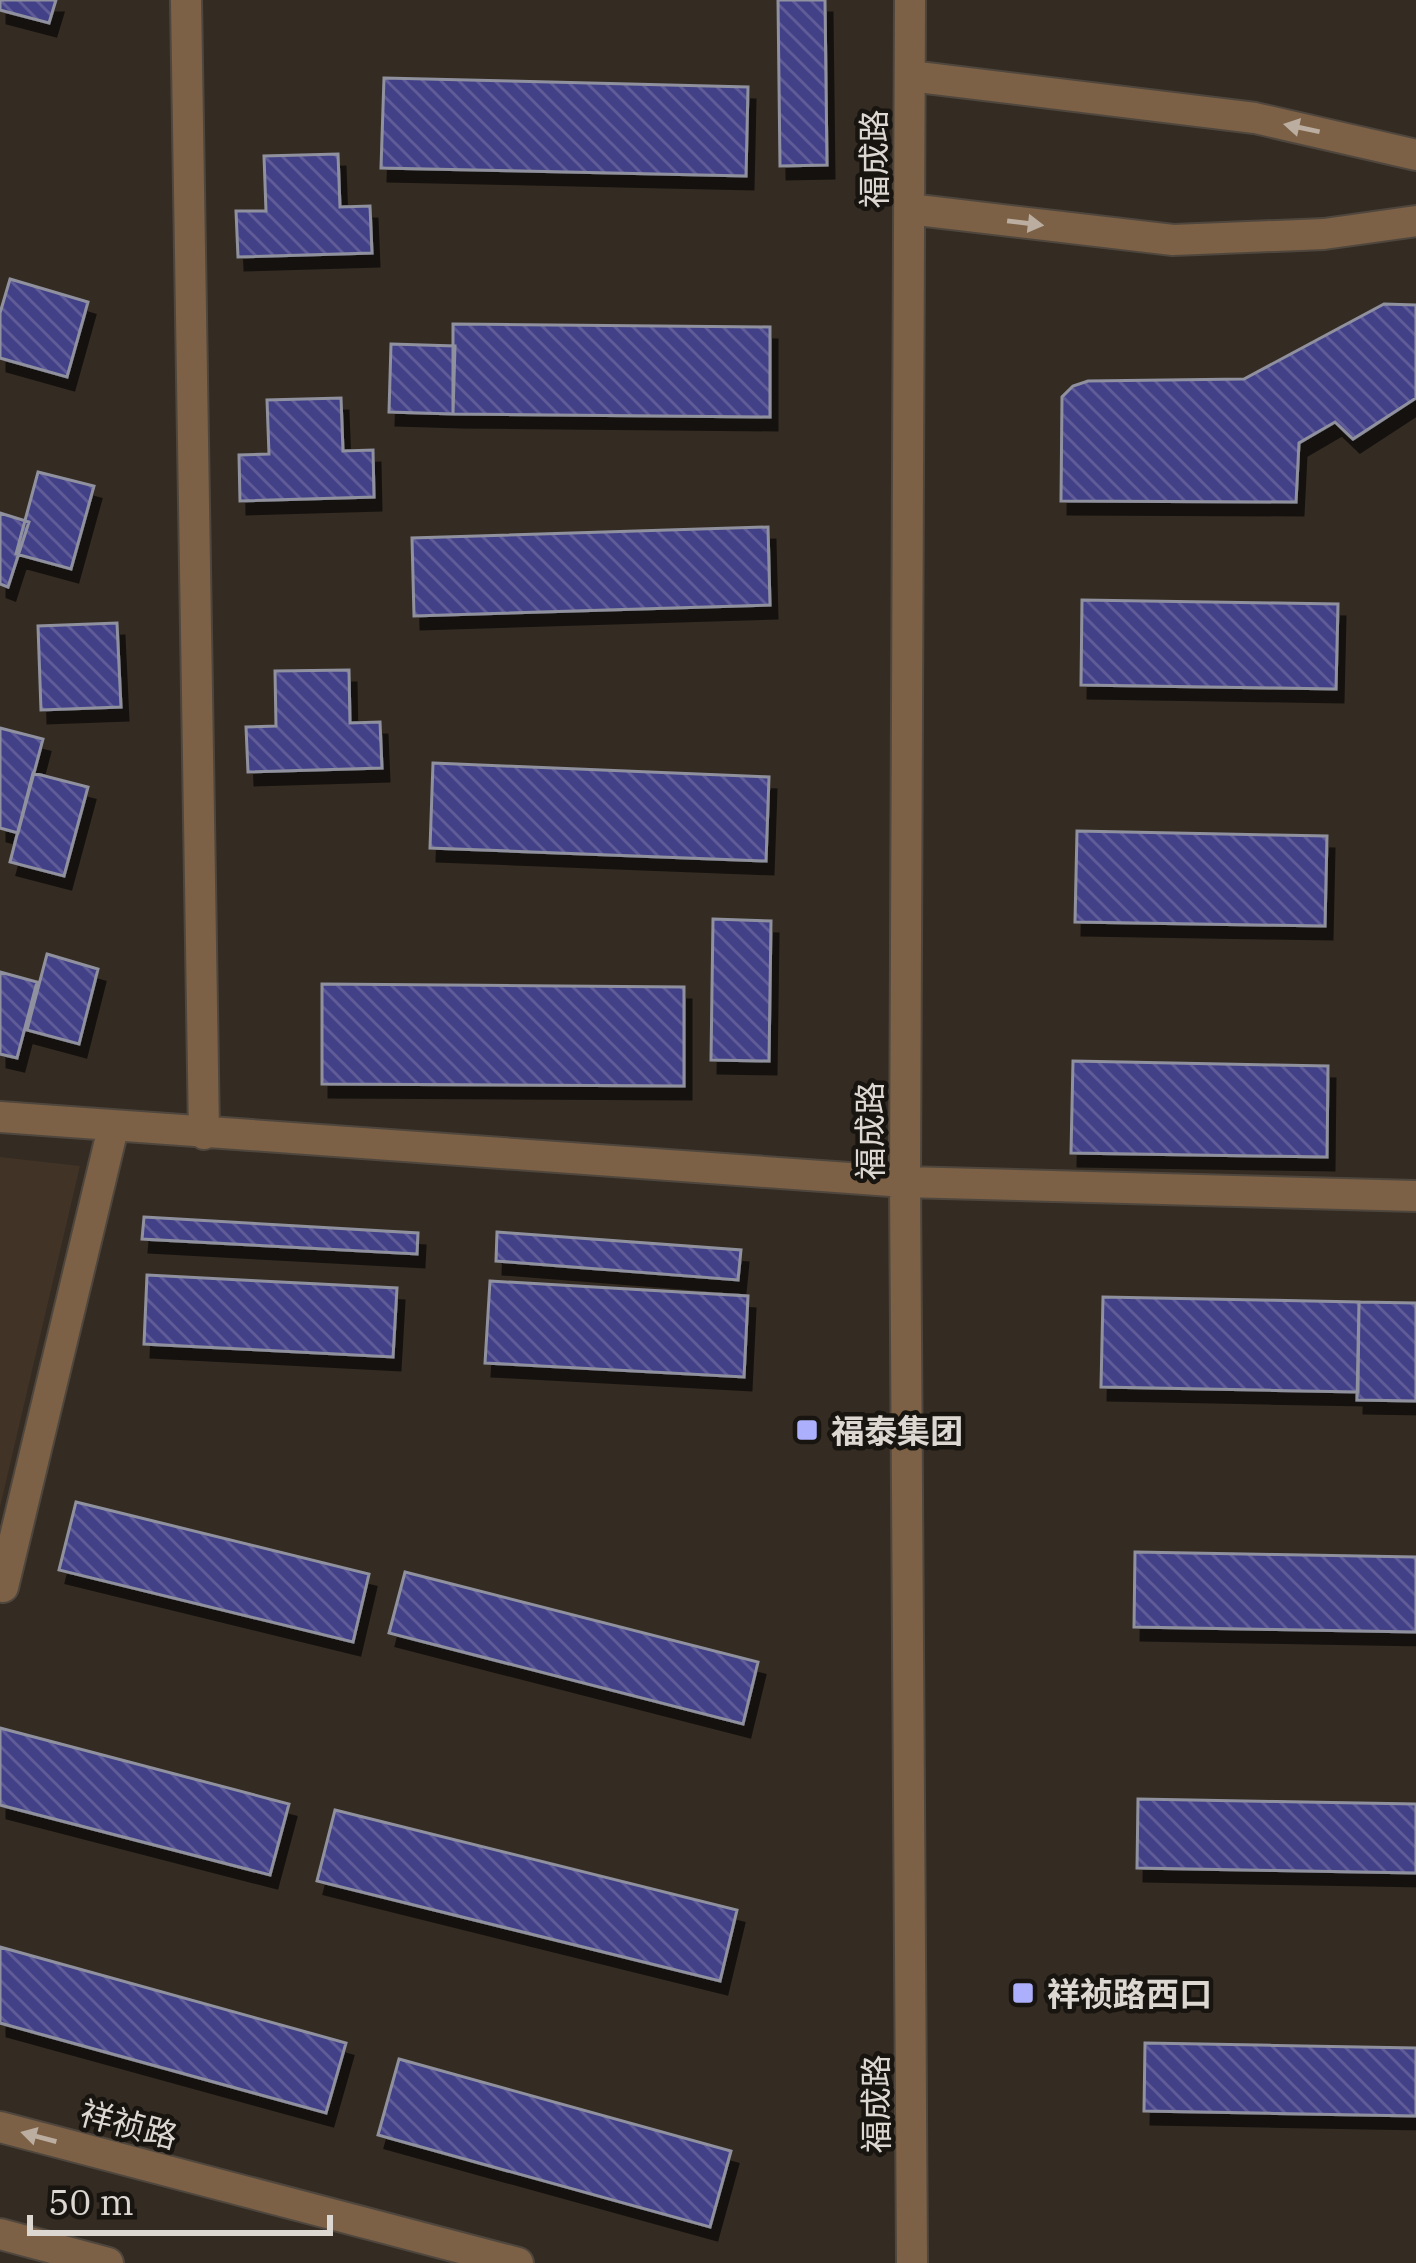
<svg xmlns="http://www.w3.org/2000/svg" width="1416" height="2263" viewBox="0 0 1416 2263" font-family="'IBM Plex Serif','Noto Sans SC',serif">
  <defs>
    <pattern id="building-back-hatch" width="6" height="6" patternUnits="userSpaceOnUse" patternTransform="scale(3)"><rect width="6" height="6" fill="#434087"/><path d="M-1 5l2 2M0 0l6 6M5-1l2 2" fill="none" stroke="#5e5b97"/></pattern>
    <filter id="shadow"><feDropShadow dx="7" dy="13" stdDeviation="0" flood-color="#0009"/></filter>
  </defs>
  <rect width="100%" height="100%" fill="#342b22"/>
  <path fill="#413326" d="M0 1157 80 1166 0 1507Z"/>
  <path fill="url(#building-back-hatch)" stroke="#90919f" stroke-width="3" filter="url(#shadow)" d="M0 0H56L49 23 0 10Z
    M778 0H825L827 165 780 166Z
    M384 78 748 87 746 176 381 168Z
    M338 154 340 207 370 206 372 253 238 257 236 211H266L264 156Z
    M10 279 88 302 67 377 0 358V313Z
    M1384 304 1416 305V398L1353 439 1335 422 1299 443 1296 502 1061 501 1062 397 1073 386 1088 381 1244 379Z
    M453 324 770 327V417L453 414Z
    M391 344 455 346 453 414 389 412Z
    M341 398 343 451 373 450 374 497 240 501 239 455 269 454 267 400Z
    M38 472 94 486 71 569 16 554Z
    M0 513 29 522 8 587 0 584Z
    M768 527 770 605 414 616 412 538Z
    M1082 600 1338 604 1336 689 1081 685Z
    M117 623 121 707 41 710 38 626Z
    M349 670 350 723 380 722 382 768 248 772 246 727 276 726 275 671Z
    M0 728 43 739 18 833 0 828Z
    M433 763 769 777 766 861 430 848Z
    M33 773 88 787 64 876 10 862Z
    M1077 831 1327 836 1325 926 1075 922Z
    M713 919 771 921 769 1061 711 1060Z
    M47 954 98 969 79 1044 27 1030Z
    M0 972 37 982 17 1058 0 1054Z
    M322 984 684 987V1086L322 1084Z
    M1073 1061 1328 1066 1327 1157 1071 1153Z
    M144 1217 418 1233 417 1254 142 1239Z
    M497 1232 741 1250 738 1280 496 1261Z
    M147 1275 397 1288 393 1357 144 1344Z
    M490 1281 748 1296 744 1377 485 1363Z
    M1103 1297 1359 1302 1358 1392 1101 1387Z
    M1359 1302 1416 1303V1401L1357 1400Z
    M76 1502 369 1574 353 1642 59 1570Z
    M1135 1552 1416 1557V1632L1134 1627Z
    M405 1572 758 1662 743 1724 389 1633Z
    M0 1728 289 1804 270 1875 0 1805Z
    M1138 1799 1416 1804V1873L1137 1868Z
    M335 1810 737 1910 720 1981 317 1881Z
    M0 1947 346 2043 326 2113 0 2023Z
    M1145 2043 1416 2048V2116L1144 2111Z
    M399 2059 731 2151 710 2227 378 2135Z"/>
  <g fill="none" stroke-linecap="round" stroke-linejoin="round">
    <g stroke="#4f473e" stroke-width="34">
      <path id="minor" d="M186 0 204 1134
        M910 0 905 1182 912 2263
        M910 76 1255 118 1416 155
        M909 209 1173 240 1324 234 1416 221
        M0 1117 905 1182 1416 1196
        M3 1587 113 1128
        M0 2127 518 2263
        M0 2234 108 2263"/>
    </g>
    <use href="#minor" stroke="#7c6146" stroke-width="30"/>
  </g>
  <defs><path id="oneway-solid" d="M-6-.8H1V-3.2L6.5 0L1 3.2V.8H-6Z" transform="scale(3)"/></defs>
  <g fill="#bbaea0">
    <use href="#oneway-solid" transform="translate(1302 128) rotate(-168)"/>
    <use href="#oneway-solid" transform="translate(1025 223) rotate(7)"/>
    <use href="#oneway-solid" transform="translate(39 2137) rotate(-165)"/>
  </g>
  <g fill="#acaffb" stroke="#181410" stroke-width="4.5">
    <rect x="795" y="1418" width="24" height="24" rx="6"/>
    <rect x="1011" y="1981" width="24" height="24" rx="6"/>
  </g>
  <g text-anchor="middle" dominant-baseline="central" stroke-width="9" stroke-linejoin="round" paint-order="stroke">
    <g font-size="33" fill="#ddd7d1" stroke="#181410">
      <text transform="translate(873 159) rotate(-90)">福成路</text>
      <text transform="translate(869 1131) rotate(-90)">福成路</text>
      <text transform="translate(875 2104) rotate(-90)">福成路</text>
      <text transform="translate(129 2124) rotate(15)">祥祯路</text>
    </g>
    <g font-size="33" font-weight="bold" fill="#ddd7d1" stroke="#181410" text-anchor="start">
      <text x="831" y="1430">福泰集团</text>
      <text x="1047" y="1993">祥祯路西口</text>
    </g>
  </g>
  <path d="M30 2215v18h300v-18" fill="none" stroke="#ddd7d1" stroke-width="6"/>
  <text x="48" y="2215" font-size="36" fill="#ddd7d1" stroke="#181410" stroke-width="9" paint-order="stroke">50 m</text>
</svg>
